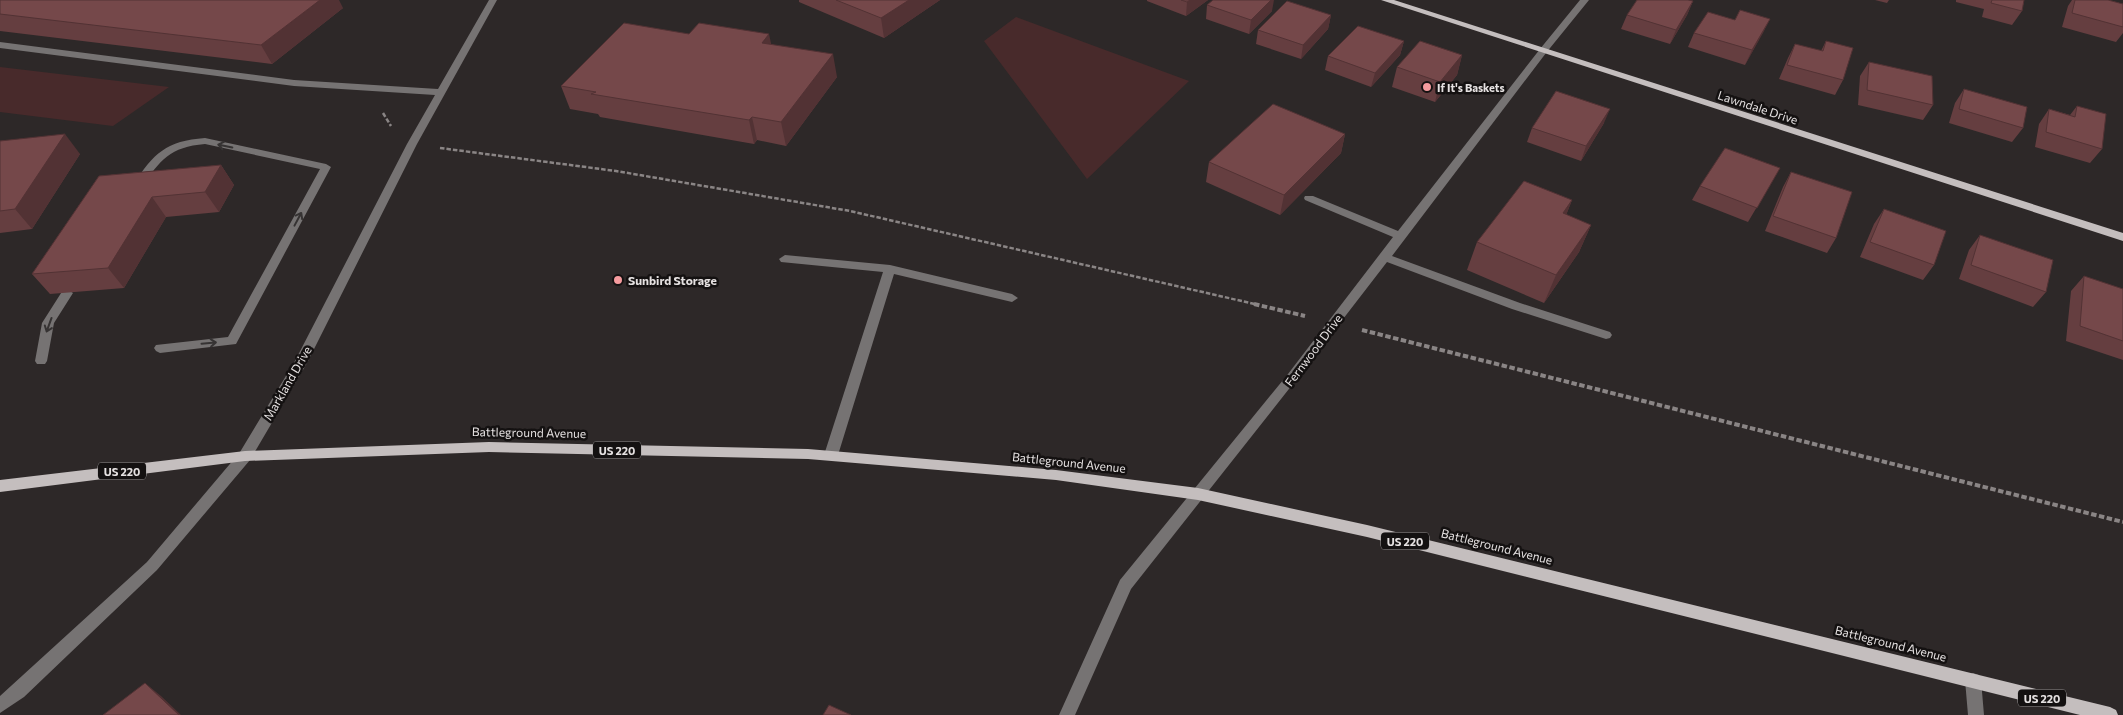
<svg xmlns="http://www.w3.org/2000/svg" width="2123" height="715" viewBox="0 0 2123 715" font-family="Commissioner,sans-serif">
  <rect width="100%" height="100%" fill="#2d2828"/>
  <path fill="#482a2b" d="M1016 17 1189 81 1087 179 984 41Z
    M0 67 169 87 113 126 0 112Z"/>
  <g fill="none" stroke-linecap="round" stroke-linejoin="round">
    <path stroke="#8a8585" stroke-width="2.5" stroke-dasharray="4.5 2" stroke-linecap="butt" d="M383 113 391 126
      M440 148 616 171 850 211 1259 305"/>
    <path stroke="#8a8585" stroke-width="4" stroke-dasharray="5.5 2.5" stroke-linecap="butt" d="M1254 304 1305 316
      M1362 330 2123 522"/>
    <path fill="#767373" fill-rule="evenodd" d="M489 0H497L417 144 307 363 250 460 157 570 24 697 0 713V696L147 562 240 452 295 361 407 144 435 95 294 86 0 48V42L294 80 438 89Z
      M1580 0H1589L1546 53 1392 256 1520 303 1610 332 1612 335 1610 338 1606 339 1512 309 1387 262 1296 380 1131 589 1075 715H1059L1120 580 1288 374 1393 237 1305 200 1304 198 1305 196H1313L1398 231 1540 49Z
      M205 138 326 164 331 167 236 344 160 353 156 351 154 348 156 345 228 337 320 169 205 144C170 147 160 160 142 187H134L133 185C154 153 166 141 205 138Z
      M785 255 890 265 1012 294 1018 298 1012 302 894 274 838 455 836 459 831 460 826 459 824 455 883 272 781 262 779 259Z
      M67 289 73 293 54 323 47 361 45 364H37L35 361 42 323 63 290Z
      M1973 673 1979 675 1981 680 1984 715H1968L1965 680 1967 675Z"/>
    <path fill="#c4bebe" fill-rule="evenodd" d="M1381 0H1394L2123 233V241Z
      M489 442 808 449 1056 470 1198 488 1367 525 2110 707 2116 710 2118 715H2080L1367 537 1198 500 1056 480 808 459 489 452 245 461 0 492V480L245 451Z"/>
  </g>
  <path fill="#653e40" d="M0 0 343 8 272 64 0 31Z
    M799 0H940L884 38 799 2Z
    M1147 0H1208L1186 16 1147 1Z
    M1875 0H1889L1887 3Z
    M1956 0H2024L2022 11 2012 25 1982 17 1984 9 1956 2Z
    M2072 0H2108L2123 4V33L2116 42 2062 27 2068 6Z
    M1693 1 1687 15 1670 44 1621 29 1627 15Z
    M1207 5 1272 11 1249 34 1206 19Z
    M1331 15 1328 29 1301 59 1256 44 1258 30Z
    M1770 19 1745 65 1688 47 1694 33Z
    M689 34 772 44 837 77 786 146 757 140 754 144 600 117 598 114 570 109 561 86Z
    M1404 41 1400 55 1371 87 1325 70 1328 56Z
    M1826 41 1843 80 1835 95 1779 79 1788 58 1795 44 1821 51Z
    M1462 55 1457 75 1435 102 1392 87 1397 67Z
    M1869 62 1933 105 1923 120 1858 105 1860 76Z
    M1964 89 2023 128 2012 142 1949 123 1955 103Z
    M2077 106 2102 149 2090 163 2035 147 2039 124 2049 109 2070 115Z
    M1604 123 1581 161 1527 142 1532 128Z
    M1345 134 1341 153 1280 215 1206 182 1209 162Z
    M0 141 80 154 32 229 0 233Z
    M221 165 234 185 219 212 166 217 124 288 50 294 32 274 99 176Z
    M1780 168 1748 222 1692 200 1700 186Z
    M1791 172 1836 238 1827 253 1765 231 1783 187Z
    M1572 200 1566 215 1591 225 1579 252 1544 303 1467 270 1477 242Z
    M1884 209 1934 265 1923 280 1860 257 1874 224Z
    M1980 235 2046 292 2033 307 1959 279 1969 250Z
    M2084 276 2123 289V360L2066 341 2071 291Z"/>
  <path fill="#523234" d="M320 0H339L343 8 272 64 261 45Z
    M909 0H940L884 38 881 18Z
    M1190 0H1208L1186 16 1187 2Z
    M1271 0H1274L1272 11 1249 34 1251 20Z
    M1693 1 1687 15 1670 44 1676 30Z
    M1331 15 1328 29 1301 59 1303 45Z
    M1770 19 1763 33 1745 65 1752 50Z
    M769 34 774 57 762 43Z
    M1404 41 1400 55 1371 87 1375 73Z
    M833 54 837 77 786 146 781 122Z
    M1462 55 1457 75 1435 102 1440 82Z
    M1610 109 1604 123 1581 161 1586 146Z
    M752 117 757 140 754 144 749 120Z
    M65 134 80 154 32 229 15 209Z
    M1345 134 1341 153 1280 215 1284 195Z
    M221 165 234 185 219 212 205 192Z
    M152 197 166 217 124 288 108 268Z
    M1572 200 1561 228 1563 213Z
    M1591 225 1579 252 1544 303 1556 275Z
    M145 683 161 696 181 715H179Z"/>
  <path fill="#75484a" stroke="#523234" d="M0 0H320L261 45 0 14Z
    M836 0H909L881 18Z
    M1181 0H1190L1187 2Z
    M1213 0H1271L1251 20 1207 5Z
    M1637 0H1688L1693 1 1676 30 1627 15Z
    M1992 0H2024L2022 11 1991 3Z
    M2075 0H2108L2123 4V27L2072 13Z
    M1287 1 1331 15 1303 45 1258 30Z
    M1740 10 1770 19 1752 50 1694 33 1708 12 1735 20Z
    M624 23 689 34 699 23 769 34 762 43 833 54 781 122 752 117 749 120 591 94 596 92 561 86Z
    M1358 26 1404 41 1375 73 1328 56Z
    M1420 41 1462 55 1440 82 1397 67Z
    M1826 41 1853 48 1843 80 1787 65 1795 44 1823 51Z
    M1869 62 1932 76 1933 105 1867 90Z
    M1964 89 2027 107 2023 128 1959 109Z
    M1556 91 1610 109 1586 146 1532 128Z
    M1273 104 1345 134 1284 195 1209 162Z
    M2077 106 2106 114 2102 149 2046 132 2049 109 2075 117Z
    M65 134 15 209 0 211V141Z
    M1725 148 1780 168 1757 208 1700 186Z
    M221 165 205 192 152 197 108 268 32 274 99 176Z
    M1791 172 1852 192 1836 238 1773 216Z
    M1524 181 1572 200 1563 213 1591 225 1556 275 1477 242Z
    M1884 209 1946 231 1934 265 1870 242Z
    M1980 235 2053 260 2046 292 1971 265Z
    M2084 276 2123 289V341L2080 326Z
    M145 683 179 715H103Z
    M829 705 851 715H823Z"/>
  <defs><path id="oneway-shaft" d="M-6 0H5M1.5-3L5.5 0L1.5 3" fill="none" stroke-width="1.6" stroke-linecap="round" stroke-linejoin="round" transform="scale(1.25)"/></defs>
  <g stroke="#363333">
    <use href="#oneway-shaft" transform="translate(225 146) rotate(-168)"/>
    <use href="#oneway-shaft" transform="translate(298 219) rotate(-62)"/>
    <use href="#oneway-shaft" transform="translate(49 325) rotate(110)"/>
    <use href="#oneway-shaft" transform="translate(209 343) rotate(-5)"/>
  </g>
  <g fill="#f59b9e" stroke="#141111" stroke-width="2">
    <circle cx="1427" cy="87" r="5"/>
    <circle cx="618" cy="280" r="5"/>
  </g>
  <g text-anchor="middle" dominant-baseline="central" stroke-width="5" stroke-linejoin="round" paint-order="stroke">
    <g font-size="11" font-weight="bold" fill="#e5e1e1" stroke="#141111" text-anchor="start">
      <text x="1437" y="87">If It's Baskets</text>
    </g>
    <g fill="#141111" stroke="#a6a3a3" stroke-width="1">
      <rect x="593" y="441.5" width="48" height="17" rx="4"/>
      <rect x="98" y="462.5" width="48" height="17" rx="4"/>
      <rect x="1381" y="532.5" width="48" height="17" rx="4"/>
      <rect x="2018" y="689.5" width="48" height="17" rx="4"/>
    </g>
    <g font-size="11" font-weight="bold" fill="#e5e1e1">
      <text x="617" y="450">US 220</text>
      <text x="122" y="471">US 220</text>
      <text x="1405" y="541">US 220</text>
      <text x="2042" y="698">US 220</text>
    </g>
    <g font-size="12" fill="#e5e1e1" stroke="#141111">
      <text transform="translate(1758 107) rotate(18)">Lawndale Drive</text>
      <text transform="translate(1313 350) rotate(-53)">Fernwood Drive</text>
      <text transform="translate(287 383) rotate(-60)">Markland Drive</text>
      <text transform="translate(529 432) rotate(1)">Battleground Avenue</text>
      <text transform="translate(1069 462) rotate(6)">Battleground Avenue</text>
      <text transform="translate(1497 546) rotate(14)">Battleground Avenue</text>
      <text transform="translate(1891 643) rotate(14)">Battleground Avenue</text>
    </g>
    <g font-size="12" font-weight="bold" fill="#e5e1e1" stroke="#141111" text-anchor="start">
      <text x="628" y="280">Sunbird Storage</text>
    </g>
  </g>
</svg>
